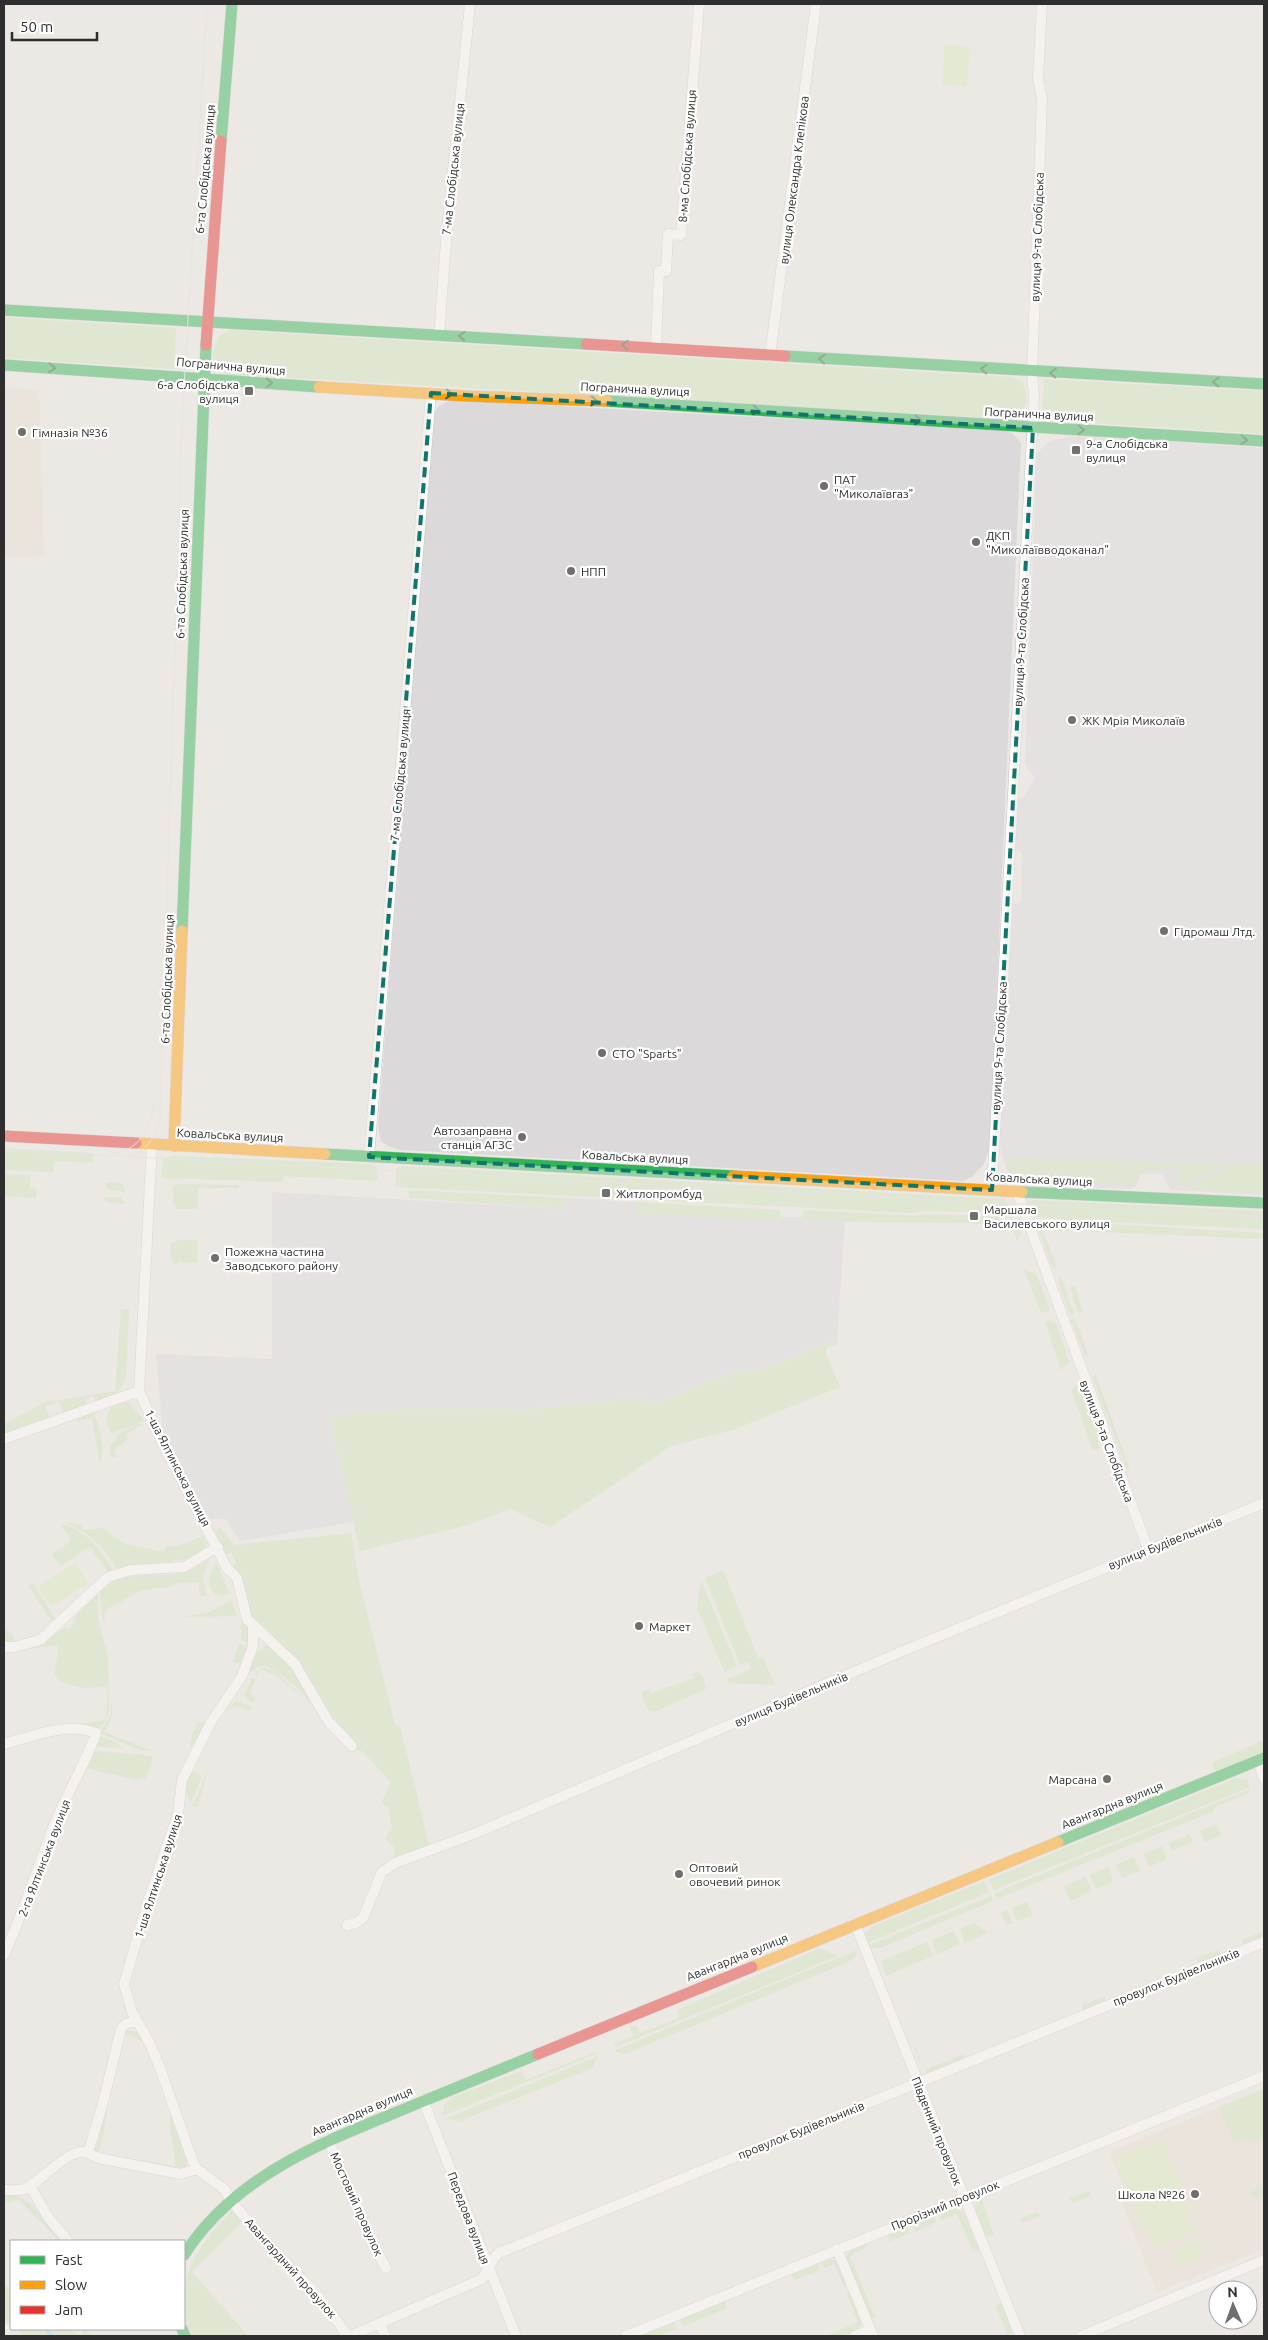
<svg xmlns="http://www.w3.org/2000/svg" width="1268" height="2340" viewBox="0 0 1268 2340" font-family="Ubuntu,sans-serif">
  <rect width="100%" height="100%" fill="#ece8e4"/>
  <path fill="#dcd9db" d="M451 400 1007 431 1013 434 1021 442 990 1147 984 1164 972 1177 963 1181 399 1150 388 1146 381 1141 378 1127 433 414 439 406Z
    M1071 436 1264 448V1195L1171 1190 1162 1174H1141L1136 1186 1131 1189 1025 1184 1015 1180 1008 1173 1002 1155 999 1141 1011 905 1021 902 1022 853 1015 849 1017 800 1025 795 1035 777 1028 770 1025 763 1037 454 1044 446 1053 440Z
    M272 1192 564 1209 565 1198 637 1202V1214L845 1218 837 1340 749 1374 747 1368 735 1371 658 1403 644 1402 643 1397 529 1409 409 1408 329 1416 354 1522 240 1541 226 1519H209L163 1434 156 1354 272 1359Z"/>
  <path fill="#e6e0d3" d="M4 387 39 390 44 556 4 558Z
    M1264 2088V2249L1157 2292 1122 2203 1129 2200 1110 2155 1112 2151Z"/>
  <path fill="#cee6be" d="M4 317 176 328 174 369 4 358Z
    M230 330 1013 377 1023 383C1030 400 1027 416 1007 419L225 374 213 363C214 346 213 338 230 330Z
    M1044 379 1264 391V434L1042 420Z
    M4 1148 93 1153V1163L54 1161 53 1172 4 1170Z
    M174 1156 369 1164 376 1166 378 1181 283 1176V1182L161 1178 164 1159Z
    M1006 1157H1028L1051 1183C1028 1181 1013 1183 1006 1157Z
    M1031 1158 1123 1160 1070 1182 1054 1181Z
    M1129 1160 1229 1163 1183 1186H1177V1167H1163L1162 1171 1143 1170 1129 1185 1076 1183Z
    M1234 1163H1264V1193L1186 1189Z
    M400 1166 1004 1199 1014 1213 923 1211 914 1213 395 1187 396 1169Z
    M4 1174 31 1175 29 1188 37 1189 36 1198 4 1196Z
    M108 1182 123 1184 125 1192 107 1189 105 1184Z
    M177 1184 239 1185V1188H198V1209H177L173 1204V1187Z
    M409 1190 565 1198 564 1209 409 1198Z
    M104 1197H121L125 1204 105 1202Z
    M1033 1200 1264 1211V1229L1062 1220 1033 1216 1028 1201Z
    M637 1202 780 1210 781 1221 636 1214Z
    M804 1210 916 1216 923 1214 1000 1216 1006 1224 801 1221Z
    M1009 1218 1018 1221 1021 1233 1017 1241Z
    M1039 1219 1057 1267 1055 1268 1052 1267 1037 1225Z
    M1055 1221 1264 1233V1239L1052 1230 1051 1226Z
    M178 1240H197V1263L178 1262 177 1265C169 1260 170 1254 171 1244Z
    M1024 1269 1036 1274 1050 1308 1049 1311 1041 1313Z
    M1061 1277 1074 1313 1072 1315 1068 1311 1058 1281Z
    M1075 1286 1083 1312 1078 1313 1070 1287Z
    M121 1309H129L126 1377 119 1392 96 1402 94 1396 87 1398 86 1406 64 1414 58 1401 45 1407 50 1419 4 1436V1424L46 1402 115 1391Z
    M1075 1318 1089 1357 1084 1354 1071 1320Z
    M1050 1320 1056 1323 1069 1362 1061 1370 1045 1322Z
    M837 1340V1344L826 1349V1352L840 1387 733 1430 671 1446 550 1527 510 1509 468 1525 360 1551 329 1416 409 1408 529 1409 643 1397 644 1402 658 1403 735 1371 747 1367 750 1374Z
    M1096 1375 1129 1467 1128 1472 1093 1379V1376Z
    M1077 1385 1097 1430 1099 1449 1093 1450 1071 1390Z
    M121 1401 128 1402 145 1421 111 1433C104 1422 107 1413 114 1403Z
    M88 1413H94C100 1429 106 1449 100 1465L92 1418 78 1421 77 1416Z
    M138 1424H143L125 1435 128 1439 113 1451 117 1457H110V1445L116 1440 118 1434Z
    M64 1522 80 1525 84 1530 103 1528 125 1544 164 1552 165 1546 175 1547 201 1537 199 1529 207 1544 201 1553 193 1558 117 1570C106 1547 87 1532 64 1522Z
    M61 1524C86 1530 100 1549 114 1571L109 1573 90 1547 61 1566 51 1554 67 1544 71 1539Z
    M220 1528 234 1545 351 1533 360 1584 395 1724 400 1726 430 1848 390 1862 394 1856 395 1848 385 1839 392 1828 388 1807 381 1803 390 1784 389 1790 391 1782 362 1751 349 1749 320 1700 249 1617 232 1566 237 1564 231 1552 226 1555 214 1530Z
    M209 1559 203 1577 206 1595 200 1596 199 1582 178 1583 169 1587 142 1590 105 1610 104 1626 99 1590C128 1568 152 1579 185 1572 194 1570 201 1564 209 1559Z
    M216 1562 230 1594 224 1596 215 1594C205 1584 210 1573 216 1562Z
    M723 1570 758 1658 763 1657 775 1685 729 1683 727 1679 751 1669 748 1662 740 1665 705 1578Z
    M701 1580 737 1666 725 1672 697 1608Z
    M33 1583 55 1619 52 1622 28 1586Z
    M98 1592V1617L108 1657 109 1705 107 1720 96 1731 51 1729 106 1720 108 1687 82 1688 59 1681 54 1674 58 1651 57 1645 21 1650 36 1647 65 1627 69 1629 76 1622 74 1618Z
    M232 1600 237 1616 182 1617 210 1612Z
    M241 1613 248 1625 250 1640 248 1642 241 1640Z
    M4 1621 6 1624 4 1626 14 1637 15 1642 4 1643Z
    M271 1643 296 1668 316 1708C302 1695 276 1660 256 1667L253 1672 248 1670 254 1654Z
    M238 1644 249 1647 244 1664 233 1662Z
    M261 1667 275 1671 315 1709 274 1673 270 1674 261 1668 257 1676 255 1674Z
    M697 1672 701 1674 706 1686 705 1690 654 1712 648 1710 642 1697 643 1691 649 1689 651 1693 695 1678 693 1673Z
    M252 1678 256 1679 249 1694 255 1697 253 1703 244 1696Z
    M112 1693V1717L104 1732 153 1751 139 1750 100 1733 111 1715Z
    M236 1701 252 1706 250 1711 234 1706 224 1711Z
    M203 1720 205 1726 191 1747 190 1745 193 1732 196 1728 197 1722 201 1723Z
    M102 1737 116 1742 122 1748 95 1746 99 1738Z
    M1264 1740V1752L1216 1771 1211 1763Z
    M99 1751 153 1756 151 1767 145 1778 136 1780 85 1768 93 1752Z
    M209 1764 198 1807 192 1806 201 1788Z
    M194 1771 202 1777 191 1802 184 1790 186 1777Z
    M1236 1778 1248 1780 1250 1787 994 1890 989 1879Z
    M1250 1789 1247 1794 1217 1806 1212 1812 997 1899 995 1893Z
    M1216 1824 1221 1835 1205 1842 1200 1831Z
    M1190 1834 1193 1842 1172 1851 1169 1843Z
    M1162 1846 1167 1859 1149 1867 1144 1854Z
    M1134 1857 1140 1871 1122 1878 1116 1865Z
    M1109 1867 1113 1882 1096 1889 1090 1875Z
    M1086 1877 1092 1891 1070 1901 1064 1886Z
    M984 1881 989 1892 865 1944 864 1934 871 1927Z
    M991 1896 993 1901 880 1948 871 1949 867 1946Z
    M1027 1902 1032 1915 1017 1921 1012 1908Z
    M1007 1910 1013 1923 1007 1925 1001 1913Z
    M974 1923 988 1933 965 1943 960 1929Z
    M954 1931 960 1944 937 1954 932 1940Z
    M1264 1931V1939L1245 1947 1242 1940Z
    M927 1942 933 1956 886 1976 881 1961Z
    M820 1948 838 1956 615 2047 614 2044 634 2036 630 2027 636 2025 640 2033 679 2018 677 2010Z
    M857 1950 855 1958 846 1963 625 2054 613 2051Z
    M1218 1950 1221 1956 1199 1965 1196 1958Z
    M1105 1996V2003L1084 2012 1082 2005Z
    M125 2030 138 2032 145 2043 123 2032Z
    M915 2047 925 2070 964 2054 965 2061 927 2074 914 2048Z
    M595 2052 596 2054 442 2116 444 2105 451 2098 521 2071 526 2080Z
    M597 2057 593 2068 460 2121 444 2119Z
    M1264 2089V2136L1249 2142 1247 2138 1234 2142 1219 2108Z
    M108 2110 99 2153 175 2166C175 2153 167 2122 171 2115L187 2158 185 2168 177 2170 92 2153 98 2143 103 2111Z
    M1261 2187H1264V2194L1258 2197 1251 2196 1252 2191Z
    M1089 2191 1091 2196 1072 2203 1070 2198Z
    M6 2193C35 2198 44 2220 63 2241H59L18 2199 9 2203 4 2200V2194Z
    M981 2197 994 2235 986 2236 984 2233C979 2221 969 2207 981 2197Z
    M955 2208 964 2213 979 2249 973 2252 957 2214 941 2220 938 2214Z
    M233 2209 244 2220 192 2272 248 2336H193C185 2324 184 2313 184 2299 184 2260 208 2237 233 2209Z
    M1038 2212 1040 2216 1022 2223 1020 2218Z
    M934 2216 936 2222 915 2232 912 2225Z
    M907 2226 910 2233 889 2242 887 2235Z
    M865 2244 867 2247 850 2256 875 2317 870 2319 846 2257 851 2249Z
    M828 2259 838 2261 848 2283 844 2287 834 2264 824 2268 821 2262Z
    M817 2263 820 2270 795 2280 790 2274Z
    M4 2284 11 2289V2325L4 2319Z
    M852 2291 861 2316 860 2327 845 2336H825L858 2322 847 2293Z
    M725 2301 727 2308 683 2327 680 2319Z
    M1002 2303 1013 2333 1008 2336 996 2306Z
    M674 2322 677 2329 660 2336H639Z
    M15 2329H70L79 2336 85 2330 92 2336H24Z"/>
  <path fill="#d9eabb" d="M945 45 970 47 967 87 942 85Z
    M75 1563 88 1583 51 1607 38 1587Z
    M1162 2140 1189 2208 1186 2209 1195 2232 1154 2248 1145 2226H1142L1115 2159Z
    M1198 2239 1205 2256 1178 2266 1172 2250Z"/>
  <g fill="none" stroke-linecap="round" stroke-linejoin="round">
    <path stroke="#99d6ec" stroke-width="3" d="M45 2329 53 2336"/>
    <g stroke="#c5c4c5" stroke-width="11">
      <path id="street" d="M439 335 447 229 470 4
        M656 347 659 271H666L668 234 681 235 699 4
        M770 356 816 4
        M152 1145 139 1391 163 1444 227 1568 237 1578 247 1619 295 1664 328 1721 352 1746
        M369 1157 431 393
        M992 1190 1034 398 1032 372 1042 99 1038 78 1042 4
        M1017 1192 1148 1549
        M4 1439 139 1391
        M253 1625V1646L242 1676 211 1722 182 1780 178 1814 148 1901 124 1984 132 2012 150 2044 160 2068 193 2162 197 2169 225 2190 231 2201 272 2249 315 2292 348 2336
        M4 1647H14L40 1640 108 1577 131 1570 184 1567 218 1547
        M4 1744C31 1737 68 1721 96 1733 85 1765 67 1793 55 1823 37 1867 24 1912 4 1955
        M1258 1761 1264 1779
        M855 1924 1020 2336
        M347 1925 356 1923 363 1918 382 1872 395 1863 476 1833 903 1651 1264 1503
        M423 2100 516 2336
        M328 2140 372 2243 386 2268
        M88 2153 98 2158 181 2174 197 2169
        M30 2186 48 2217 68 2241
        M4 2190C10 2190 18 2191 24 2189 42 2182 70 2145 88 2153L103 2103 121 2029 125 2024 137 2021
        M837 2249 873 2336
        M380 2324 385 2336
        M350 2336 482 2279 494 2258 499 2253 1264 1942
        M626 2336 1264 2076
        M855 2336 870 2330
        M1081 2336 1264 2260"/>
    </g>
    <g stroke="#c5c4c5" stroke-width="12">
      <path id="fast" d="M221 141 232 4
        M4 310 586 344
        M785 356 1264 384
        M4 365 319 387
        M607 401 1264 441
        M182 931 206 345
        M325 1154 733 1176
        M1022 1192 1264 1203
        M1058 1842 1264 1758
        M184 2255C233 2178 316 2145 397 2112 444 2093 491 2073 538 2054
        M182 2329 185 2336"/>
    </g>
    <g stroke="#c5c4c5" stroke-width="12">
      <path id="slow" d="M319 387 467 396 607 401
        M136 1143 325 1154
        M174 1146 182 931
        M733 1176 1022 1192
        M752 1967 1058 1842"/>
    </g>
    <g stroke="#c5c4c5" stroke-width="12">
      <path id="jam" d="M586 344 785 356
        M206 345 221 141
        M4 1136 136 1143
        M538 2054 752 1967"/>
    </g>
    <use href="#street" stroke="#fcfcfb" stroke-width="10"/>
    <use href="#fast" stroke="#30b455" stroke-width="11"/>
    <use href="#slow" stroke="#ff9f0a" stroke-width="11"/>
    <use href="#jam" stroke="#e5322d" stroke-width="11"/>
    <path stroke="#dfdfe1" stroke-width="1" d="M4 1150 1264 1217
      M114 1153C141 1150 153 1125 154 1100
      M130 1157C148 1149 155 1137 160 1118L182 419 207 4"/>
    <g stroke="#dfdfe1" stroke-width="5">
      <path id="rail" d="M4 2325 17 2336"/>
    </g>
    <use href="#rail" stroke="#fff" stroke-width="3" stroke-dasharray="9" stroke-linecap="butt"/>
  </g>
  <defs><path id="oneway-chevron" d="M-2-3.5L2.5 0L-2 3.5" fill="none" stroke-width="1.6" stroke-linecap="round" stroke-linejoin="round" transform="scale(1.25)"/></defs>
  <g stroke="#2f5d3c">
    <use href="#oneway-chevron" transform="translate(462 336) rotate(-177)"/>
    <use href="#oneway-chevron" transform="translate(625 345) rotate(-177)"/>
    <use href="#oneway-chevron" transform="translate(822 359) rotate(-176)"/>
    <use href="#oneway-chevron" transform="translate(52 368) rotate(4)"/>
    <use href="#oneway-chevron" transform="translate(984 369) rotate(-177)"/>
    <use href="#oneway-chevron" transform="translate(1053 373) rotate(-177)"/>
    <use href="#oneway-chevron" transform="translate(1216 382) rotate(-177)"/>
    <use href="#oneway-chevron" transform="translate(269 383) rotate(3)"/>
    <use href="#oneway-chevron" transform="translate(449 394) rotate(4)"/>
    <use href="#oneway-chevron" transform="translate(594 401) rotate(1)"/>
    <use href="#oneway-chevron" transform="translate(756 410) rotate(4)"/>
    <use href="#oneway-chevron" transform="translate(918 420) rotate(4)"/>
    <use href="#oneway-chevron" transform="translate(1081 430) rotate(3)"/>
    <use href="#oneway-chevron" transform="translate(1244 440) rotate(3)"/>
  </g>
  <path d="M0 0H1268V2340H0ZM431 393 1033 428 992 1190 369 1157Z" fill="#ece8e4" fill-opacity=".55" fill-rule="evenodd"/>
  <path fill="none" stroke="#0f766e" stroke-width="4" stroke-dasharray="10 6" stroke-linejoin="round" d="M431 393 1033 428 992 1190 369 1157Z"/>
  <g fill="#706f6e" stroke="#fff" stroke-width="2">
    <rect x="244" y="386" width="10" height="10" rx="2.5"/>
    <circle cx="22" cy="432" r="5"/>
    <rect x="1071" y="445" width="10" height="10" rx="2.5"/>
    <circle cx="824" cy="486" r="5"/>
    <circle cx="976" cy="542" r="5"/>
    <circle cx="571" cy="571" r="5"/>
    <circle cx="1072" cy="720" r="5"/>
    <circle cx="1164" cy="931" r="5"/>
    <circle cx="602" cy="1053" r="5"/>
    <circle cx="522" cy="1137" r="5"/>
    <rect x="601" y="1188" width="10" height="10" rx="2.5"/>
    <rect x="969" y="1211" width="10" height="10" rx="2.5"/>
    <circle cx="215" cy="1258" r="5"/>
    <circle cx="639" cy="1626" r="5"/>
    <circle cx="1107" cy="1779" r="5"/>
    <circle cx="679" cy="1874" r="5"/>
    <circle cx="1195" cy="2194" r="5"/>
  </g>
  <g text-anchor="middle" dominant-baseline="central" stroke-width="4.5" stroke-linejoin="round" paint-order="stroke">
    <g font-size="12" fill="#2e2e2e" stroke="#fff">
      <text transform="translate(687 156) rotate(-86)">8-ма Слобідська вулиця</text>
      <text transform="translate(205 169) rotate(-85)">6-та Слобідська вулиця</text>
      <text transform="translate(453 169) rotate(-84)">7-ма Слобідська вулиця</text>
      <text transform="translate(794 180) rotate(-83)">вулиця Олександра Клепікова</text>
      <text transform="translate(1037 237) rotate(-88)">вулиця 9-та Слобідська</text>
      <text transform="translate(231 366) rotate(5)">Погранична вулиця</text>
      <text transform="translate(635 389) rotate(3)">Погранична вулиця</text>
      <text transform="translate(1039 414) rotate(3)">Погранична вулиця</text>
      <text transform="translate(182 574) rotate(-88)">6-та Слобідська вулиця</text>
      <text transform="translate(1021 642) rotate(-87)">вулиця 9-та Слобідська</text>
      <text transform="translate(400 775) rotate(-85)">7-ма Слобідська вулиця</text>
      <text transform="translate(167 979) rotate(-88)">6-та Слобідська вулиця</text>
      <text transform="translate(999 1046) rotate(-87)">вулиця 9-та Слобідська</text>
      <text transform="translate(230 1135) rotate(3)">Ковальська вулиця</text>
      <text transform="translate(635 1157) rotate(3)">Ковальська вулиця</text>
      <text transform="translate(1039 1179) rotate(3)">Ковальська вулиця</text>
      <text transform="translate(1107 1441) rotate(69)">вулиця 9-та Слобідська</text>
      <text transform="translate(178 1468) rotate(63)">1-ша Ялтинська вулиця</text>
      <text transform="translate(1165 1543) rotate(-22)">вулиця Будівельників</text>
      <text transform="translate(791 1699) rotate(-23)">вулиця Будівельників</text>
      <text transform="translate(1112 1805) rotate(-22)">Авангардна вулиця</text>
      <text transform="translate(44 1858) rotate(-69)">2-га Ялтинська вулиця</text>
      <text transform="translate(158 1876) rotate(-72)">1-ша Ялтинська вулиця</text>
      <text transform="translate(737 1957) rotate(-22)">Авангардна вулиця</text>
      <text transform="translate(1176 1977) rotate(-22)">провулок Будівельників</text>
      <text transform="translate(362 2111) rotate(-23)">Авангардна вулиця</text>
      <text transform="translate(801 2130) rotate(-22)">провулок Будівельників</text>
      <text transform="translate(937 2131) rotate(68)">Південний провулок</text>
      <text transform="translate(357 2204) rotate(66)">Мостовий провулок</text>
      <text transform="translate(945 2205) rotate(-22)">Прорізний провулок</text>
      <text transform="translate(469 2218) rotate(69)">Передова вулиця</text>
      <text transform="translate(291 2268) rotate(48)">Авангардний провулок</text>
    </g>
    <g font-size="12" fill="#2e2e2e" stroke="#fff" text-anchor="start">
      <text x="239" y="384" text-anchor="end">6-а Слобідська<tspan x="239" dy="14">вулиця</tspan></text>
      <text x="32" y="432">Гімназія №36</text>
      <text x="1086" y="443">9-а Слобідська<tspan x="1086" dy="14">вулиця</tspan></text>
      <text x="834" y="479">ПАТ<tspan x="834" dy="14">"Миколаївгаз"</tspan></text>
      <text x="986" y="535">ДКП<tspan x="986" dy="14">"Миколаївводоканал"</tspan></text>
      <text x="581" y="571">НПП</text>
      <text x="1082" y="720">ЖК Мрія Миколаїв</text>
      <text x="1174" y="931">Гідромаш Лтд.</text>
      <text x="612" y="1053">СТО "Sparts"</text>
      <text x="512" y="1130" text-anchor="end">Автозаправна<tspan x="512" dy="14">станція АГЗС</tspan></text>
      <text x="616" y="1193">Житлопромбуд</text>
      <text x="984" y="1209">Маршала<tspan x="984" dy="14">Василевського вулиця</tspan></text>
      <text x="225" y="1251">Пожежна частина<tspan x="225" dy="14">Заводського району</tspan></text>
      <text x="649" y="1626">Маркет</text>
      <text x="1097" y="1779" text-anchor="end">Марсана</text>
      <text x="689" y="1867">Оптовий<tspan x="689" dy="14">овочевий ринок</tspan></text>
      <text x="1185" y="2194" text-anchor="end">Школа №26</text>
    </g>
  </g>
  <rect width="1268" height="2340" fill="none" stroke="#2e2e2e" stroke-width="10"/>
  <rect x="10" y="2240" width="175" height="90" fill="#ffffff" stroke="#ababab"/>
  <rect x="20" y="2256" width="25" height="8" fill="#30b455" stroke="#ababab"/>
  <text x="55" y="2265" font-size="15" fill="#2e2e2e">Fast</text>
  <rect x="20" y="2281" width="25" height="8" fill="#ff9f0a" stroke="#ababab"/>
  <text x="55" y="2290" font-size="15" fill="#2e2e2e">Slow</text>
  <rect x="20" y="2306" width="25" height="8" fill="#e5322d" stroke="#ababab"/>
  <text x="55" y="2315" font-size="15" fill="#2e2e2e">Jam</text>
  <g transform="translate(1233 2305) rotate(358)"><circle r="24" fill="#ffffff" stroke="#ababab"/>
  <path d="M0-4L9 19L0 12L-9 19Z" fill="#706f6e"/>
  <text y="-8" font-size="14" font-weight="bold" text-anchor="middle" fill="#2e2e2e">N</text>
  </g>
  <path d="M12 32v8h85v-8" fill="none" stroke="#2e2e2e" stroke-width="2.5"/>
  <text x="20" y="32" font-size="15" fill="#2e2e2e" stroke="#ffffff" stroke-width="4" paint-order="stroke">50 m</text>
</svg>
